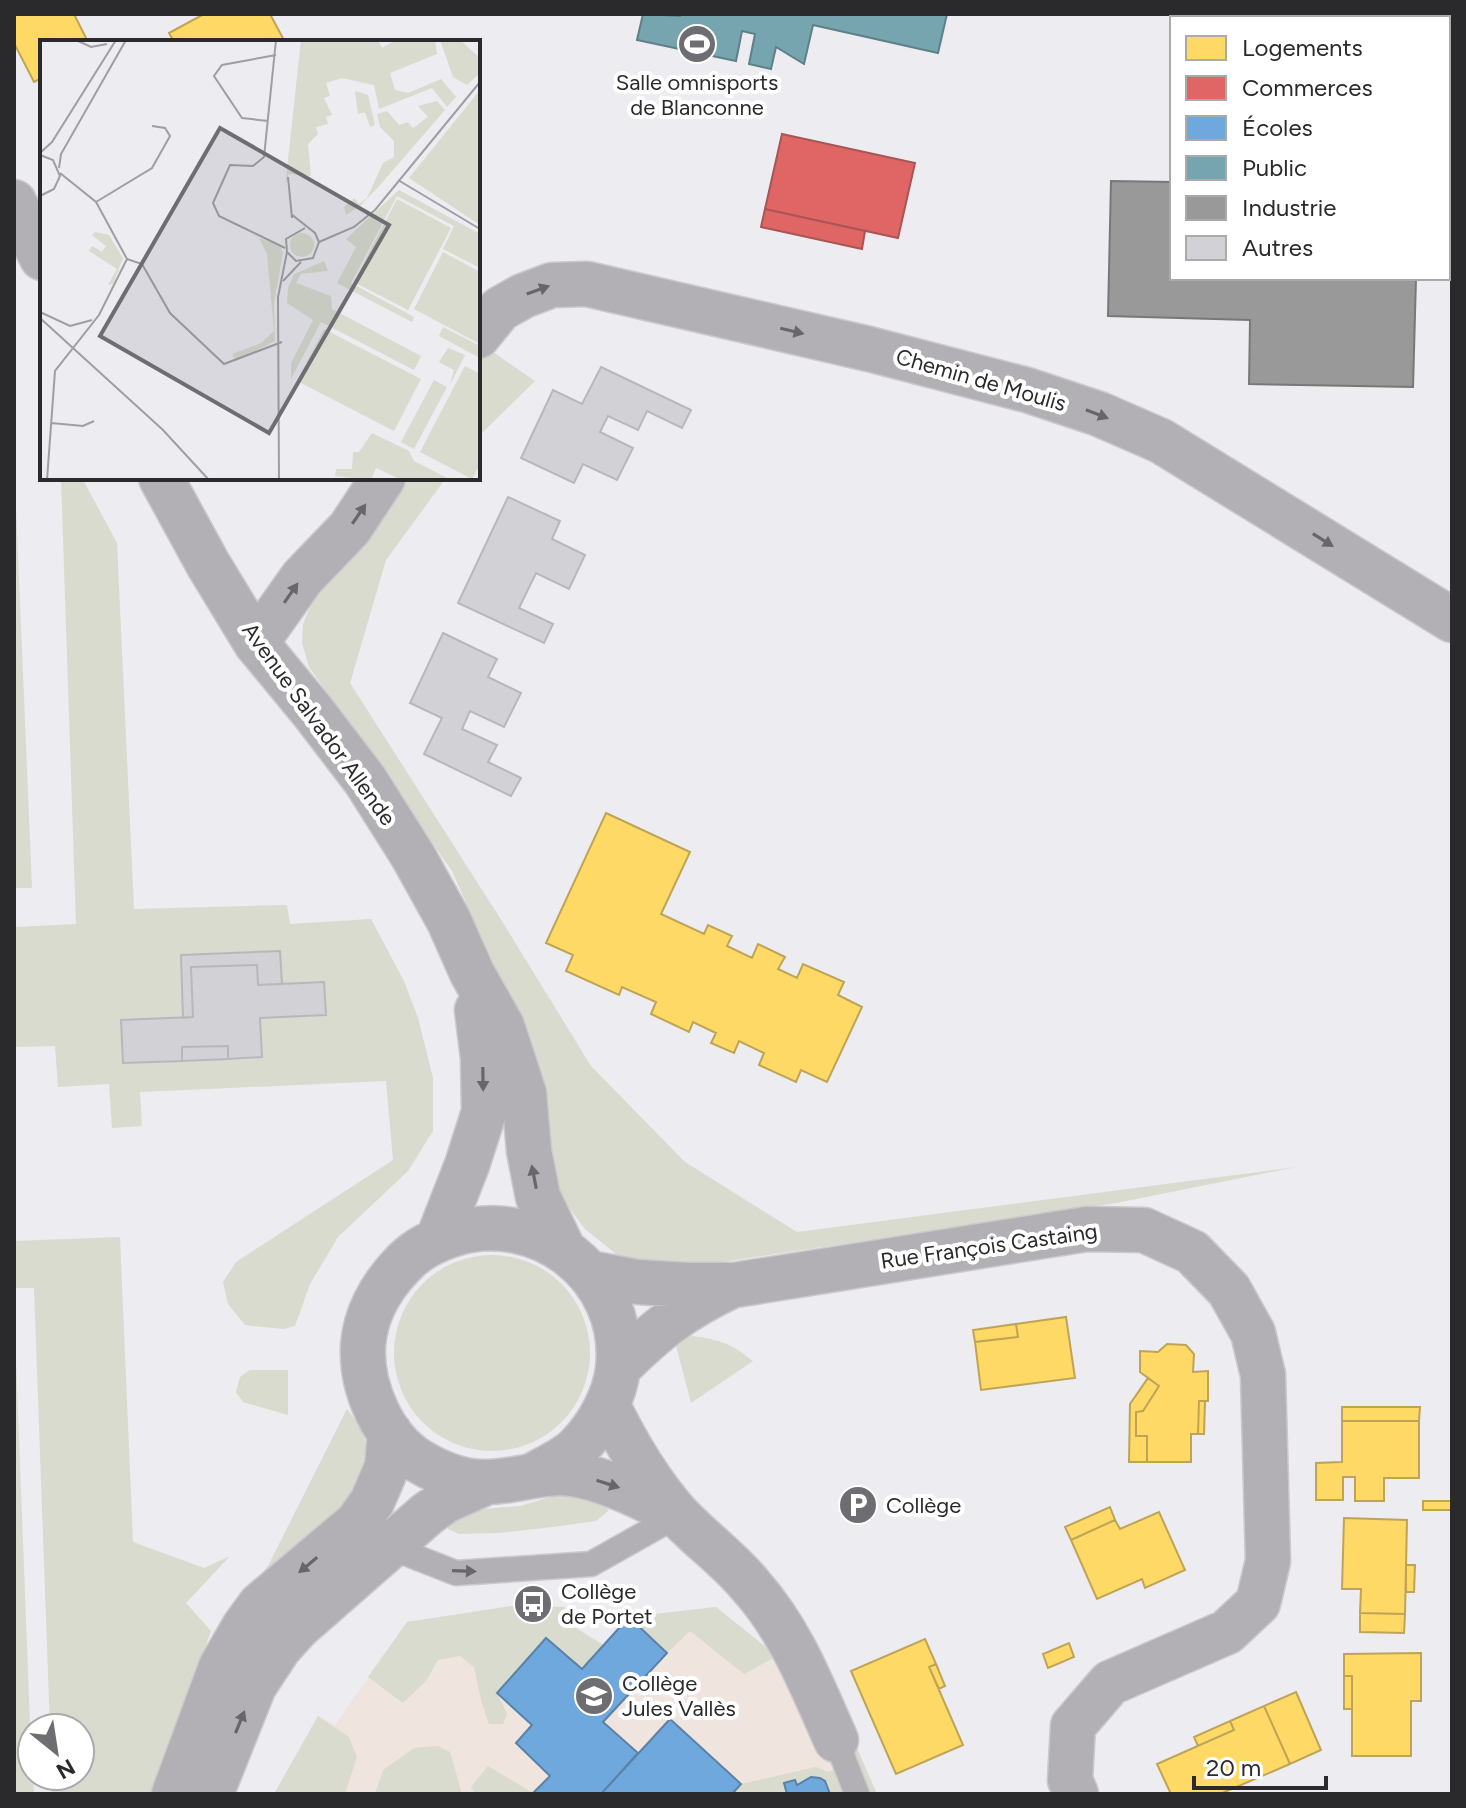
<svg xmlns="http://www.w3.org/2000/svg" width="1466" height="1808" viewBox="0 0 1466 1808" font-family="Figtree,sans-serif">
  <rect width="100%" height="100%" fill="#ececf1"/>
  <path fill="#efe4de" d="M512 1606 565 1607 568 1623 603 1645 629 1617 716 1607 776 1656 809 1639 877 1794H274L318 1716 335 1725 407 1622Z"/>
  <path fill="#d8dbce" d="M487 348 535 381 478 437V361Z
    M14 459 32 888H14Z
    M61 478H82L117 543 134 909 287 905 290 924 371 919 404 981 418 1018 433 1078V1131L408 1171 338 1237 310 1284 295 1326 283 1329 245 1325 228 1304 223 1282 236 1262 393 1160 386 1081 140 1092 142 1126 112 1128 109 1084 58 1087 55 1046 14 1047V927L76 924Z
    M396 478H446L386 560 350 683 500 918 591 1066 685 1162 797 1232 1296 1167 1116 1203 715 1263 626 1262 585 1229 557 1192 521 1026 452 871 309 667 302 643 303 624 314 598Z
    M120 1237 133 1542 204 1568 230 1556 186 1603 211 1631 152 1794H52L51 1776H80V1728H50L34 1288H14V1241Z
    M394 1353a98 98 0 1 1 196 0a98 98 0 1 1-196 0Z
    M14 1307 32 1776H33L34 1794H14Z
    M692 1336C721 1340 730 1343 753 1361L691 1403 675 1342Z
    M250 1370H288V1415L243 1402 236 1392 240 1377Z
    M347 1409 362 1429 368 1452 366 1478 350 1504 247 1595 269 1564Z
    M550 1497H574L605 1502 608 1511 596 1521 553 1527 499 1533 459 1534 448 1529V1517L484 1509 520 1506Z
    M512 1606 565 1607 568 1623 603 1645 582 1669 546 1638 497 1693 507 1714 503 1724H489L481 1700 474 1667 460 1656 438 1660 426 1681 403 1703 368 1677 407 1622Z
    M716 1607 777 1656 744 1674 690 1631 667 1653 629 1617Z
    M817 1657 877 1794H732L741 1784 816 1767 828 1772 855 1762Z
    M318 1716 349 1737 357 1757 345 1794H274Z
    M438 1746 450 1752 462 1794H375L383 1770 414 1748Z
    M488 1766 533 1793 475 1794 471 1787Z"/>
  <path fill="#ffd966" stroke="#bfa455" stroke-width="2" d="M14 14H74L88 42H42V78L34 82 14 43Z
    M204 14H270L285 42H174L169 33Z
    M606 813 690 852 661 914 704 934 708 925 732 936 727 946 752 958 758 944 785 957 778 969 797 978 803 964 844 982 838 995 862 1007 827 1082 801 1070 796 1082 759 1065 764 1053 739 1041 734 1053 711 1043 716 1033 693 1022 689 1032 651 1014 656 1002 622 987 619 995 566 971 573 955 546 943Z
    M1066 1317 1075 1378 981 1390 975 1342 1018 1337 1016 1324Z
    M1016 1324 1018 1337 975 1342 973 1330Z
    M1167 1344 1186 1345 1194 1354 1193 1372 1208 1371V1401H1199L1198 1434H1191V1462H1147V1436H1136V1412L1143 1411 1159 1386 1140 1372V1351L1158 1352Z
    M1148 1378 1159 1386 1143 1411 1136 1412V1436H1147V1462H1129L1130 1404Z
    M1199 1401H1205L1204 1434H1198Z
    M1342 1407H1420L1419 1421H1342Z
    M1342 1421H1419V1478H1384V1501H1355V1477H1343V1500H1316V1463L1342 1462Z
    M1423 1501H1452V1510H1423Z
    M1110 1507 1115 1520 1071 1540 1065 1527Z
    M1159 1512 1185 1570 1145 1588 1142 1579 1097 1599 1071 1540 1115 1520 1120 1529Z
    M1344 1518 1407 1520 1405 1614 1360 1613 1361 1589H1342Z
    M1406 1565H1415L1414 1592H1406Z
    M1360 1613 1405 1614 1404 1633 1360 1632Z
    M925 1639 936 1664 929 1667 963 1745 896 1774 851 1671Z
    M1069 1643 1074 1657 1048 1668 1043 1654Z
    M1421 1653V1701H1411V1756H1352V1676H1344V1654Z
    M936 1664 945 1686 939 1689 929 1667Z
    M1344 1676H1352V1709H1344Z
    M1296 1692 1321 1750 1290 1764 1264 1706Z
    M1264 1706 1290 1764 1220 1794H1171L1157 1764 1234 1730 1230 1721Z
    M1230 1721 1234 1730 1198 1746 1194 1737Z"/>
  <path fill="#e06666" stroke="#a95455" stroke-width="2" d="M782 134 915 163 898 238 765 209Z
    M765 209 865 231 862 249 761 227Z"/>
  <path fill="#6fa8dc" stroke="#5a82a8" stroke-width="2" d="M629 1617 667 1653 603 1722 638 1753 601 1794H532L550 1776 516 1743 532 1725 497 1693 546 1638 582 1669Z
    M670 1719 741 1784 732 1794H601Z
    M811 1777 820 1778 825 1781 830 1794H787L784 1783 795 1780 797 1785Z"/>
  <path fill="#76a5af" stroke="#5f8088" stroke-width="2" d="M643 14 680 16V14H947L938 53 813 25 804 64 776 47 771 69 749 64 755 34 742 31 736 61 637 40Z"/>
  <path fill="#999" stroke="#787879" stroke-width="2" d="M1177 14H1422V18H1177Z
    M1111 181 1172 182V278H1416L1413 387 1249 384 1250 320 1108 316Z"/>
  <path fill="#d2d2d6" stroke="#b7b8bc" stroke-width="2" d="M601 367 691 410 682 428 647 411 638 430 608 416 600 432 633 448 617 480 583 464 574 483 521 458 553 390 582 404Z
    M508 497 560 521 552 539 585 555 569 589 536 573 519 608 553 624 544 643 458 603Z
    M443 633 497 659 488 677 521 693 504 727 470 711 462 729 497 745 488 762 521 778 511 796 424 754 442 718 410 703Z
    M280 951 282 984 258 985 257 965 191 967 193 1017 183 1018 181 955Z
    M257 965 258 985 324 982 326 1015 260 1018 262 1057 228 1059V1046L182 1047V1061L123 1063 121 1020 193 1017 191 967Z
    M228 1046V1059L182 1061V1047Z"/>
  <g fill="none" stroke-linecap="round" stroke-linejoin="round">
    <g stroke="#cacacd" stroke-width="27">
      <path id="service" d="M385 1544 390 1547 456 1573 591 1564 678 1515
        M836 1740 857 1794"/>
    </g>
    <g stroke="#cacacd" stroke-width="47">
      <path id="minor" d="M14 202 42 258
        M478 336 500 309 523 296 552 285 587 284 869 349 1027 390 1099 414 1161 441 1452 620
        M161 478 208 564 256 643 313 712 365 780 413 856 449 921 472 973 502 1026 524 1093 529 1151 538 1197 563 1249
        M256 643 302 578 350 528 383 478
        M438 1239 467 1165 484 1112 483 1058 477 1010
        M590 1273 638 1282 687 1285H735L1087 1229 1144 1230 1192 1252 1229 1290 1253 1333 1263 1375 1268 1561 1258 1603 1227 1632 1110 1683 1073 1726 1070 1780 1076 1794
        M618 1368C655 1331 681 1310 729 1287
        M608 1406C627 1445 648 1481 677 1514 700 1539 729 1559 751 1586 791 1631 812 1686 836 1740
        M532 1476C546 1468 568 1458 578 1447 598 1427 615 1396 618 1368 628 1276 538 1206 451 1235 433 1241 414 1251 401 1266 380 1288 365 1316 363 1346 361 1388 383 1439 419 1461 439 1473 464 1483 488 1482 515 1482 544 1470 572 1474 610 1480 644 1499 678 1515
        M174 1794 221 1667 244 1627 260 1605 357 1523 372 1502 387 1467 390 1433
        M211 1794 254 1686 279 1648 298 1627 427 1514 445 1501 487 1482"/>
    </g>
    <use href="#service" stroke="#b2b0b5" stroke-width="24"/>
    <use href="#minor" stroke="#b2b0b5" stroke-width="44"/>
  </g>
  <defs><path id="oneway-solid" d="M-6-.8H1V-3.2L6.5 0L1 3.2V.8H-6Z" transform="scale(2)"/></defs>
  <g fill="#67666a">
    <use href="#oneway-solid" transform="translate(538 290) rotate(-20)"/>
    <use href="#oneway-solid" transform="translate(792 331) rotate(13)"/>
    <use href="#oneway-solid" transform="translate(1097 414) rotate(21)"/>
    <use href="#oneway-solid" transform="translate(359 514) rotate(-56)"/>
    <use href="#oneway-solid" transform="translate(1323 540) rotate(32)"/>
    <use href="#oneway-solid" transform="translate(291 593) rotate(-55)"/>
    <use href="#oneway-solid" transform="translate(483 1079) rotate(89)"/>
    <use href="#oneway-solid" transform="translate(534 1177) rotate(-101)"/>
    <use href="#oneway-solid" transform="translate(608 1484) rotate(18)"/>
    <use href="#oneway-solid" transform="translate(308 1565) rotate(140)"/>
    <use href="#oneway-solid" transform="translate(464 1571) rotate(2)"/>
    <use href="#oneway-solid" transform="translate(240 1722) rotate(-68)"/>
  </g>
  <defs>
    <g id="stadium-disc" transform="scale(2)"><circle r="9.5" fill="#6e6e72" stroke="#fff"/><path d="M0-5a6.5 5 0 1 0 0 10a6.5 5 0 1 0 0-10ZM-3.5-1.8h7v3.6h-7Z" fill="#fff"/></g>
    <g id="parking-disc" transform="scale(2)"><circle r="9.5" fill="#6e6e72" stroke="#fff"/><path d="M-3.5-5.5H1a3.5 3.5 0 0 1 0 7H-1V5.5H-3.5ZM-1-3.4V-.6H.8a1.4 1.4 0 0 0 0-2.8Z" fill="#fff"/></g>
    <g id="bus-disc" transform="scale(2)"><circle r="9.5" fill="#6e6e72" stroke="#fff"/><path d="M-5-6H5V4H4V6H2V4H-2V6H-4V4H-5ZM-3.5-4V0h7V-4ZM-3.5 1.2v1.5H-2V1.2ZM2 1.2v1.5H3.5V1.2Z" fill="#fff"/></g>
    <g id="school-disc" transform="scale(2)"><circle r="9.5" fill="#6e6e72" stroke="#fff"/><path d="M0-5L7-2L0 1L-7-2ZM-4 1L0 2.5L4 1V4Q0 6-4 4Z" fill="#fff"/></g>
  </defs>
  <g fill-rule="evenodd">
    <use href="#stadium-disc" x="697" y="44"/>
    <use href="#parking-disc" x="858" y="1505"/>
    <use href="#bus-disc" x="533" y="1604"/>
    <use href="#school-disc" x="594" y="1696"/>
  </g>
  <g text-anchor="middle" dominant-baseline="central" stroke-width="8" stroke-linejoin="round" paint-order="stroke">
    <g font-size="22" fill="#2a2a2d" stroke="#fff" text-anchor="start">
      <text x="697" y="82" text-anchor="middle">Salle omnisports<tspan x="697" dy="25">de Blanconne</tspan></text>
      <text x="886" y="1505">Collège</text>
      <text x="561" y="1591">Collège<tspan x="561" dy="25">de Portet</tspan></text>
      <text x="622" y="1683">Collège<tspan x="622" dy="25">Jules Vallès</tspan></text>
    </g>
    <g font-size="22" fill="#2a2a2d" stroke="#fff">
      <text transform="translate(981 380) rotate(16)">Chemin de Moulis</text>
      <text transform="translate(319 724) rotate(54)">Avenue Salvador Allende</text>
      <text transform="translate(989 1246) rotate(-8)">Rue François Castaing</text>
    </g>
  </g>
  <g transform="translate(40 40)">
    <rect width="440" height="440" fill="#ececf1"/>
    <path d="M261 0H338L342 8 356 0H395L397 14 350 33 355 50 368 53 401 39 416 57 407 67 392 48 339 69 334 45 302 38 286 43 290 56 284 58 292 75 286 77 288 84 276 87 278 94 268 104 271 136 248 134 245 148ZM400 0H420L440 18V33L427 45 413 37ZM440 50V185L369 138ZM315 51 328 55 335 85 330 87 325 72 318 74ZM397 61 405 70 340 145 320 166 306 175 304 167 314 158 319 164 327 158 343 123 354 117V101L340 87 337 74 347 71 359 85 368 82 373 88 388 77 378 66ZM359 150 440 194V228L403 209 414 186 357 156 311 243 374 277 372 282 297 243 316 207 306 199ZM357 159 411 188 368 270 314 242ZM157 173 240 206 243 213 234 263 235 301 196 321 192 314 221 303 234 291 227 214 219 198ZM55 192 69 195 83 218 73 244 68 245 77 229 49 211 52 206 62 212 66 206 52 195ZM250 205a12 12 0 1 1 24 0a12 12 0 1 1-24 0ZM403 212 440 232V304L374 269ZM284 221 288 231 261 234 256 243 291 256 292 269 381 316 374 330 281 282 251 339V323L273 280 247 263 248 248 254 234ZM403 287 440 306V318L399 296ZM284 289 381 339 354 391 257 341ZM408 308 425 315 410 345 414 330 399 322ZM425 326 440 334V424L432 439 380 412ZM394 340 407 347 374 409 361 402ZM332 393 369 411 374 421 411 440H362L336 428 331 440 295 436 296 429H312L313 412H319Z" fill="#d8dbce"/>
    <path fill="none" stroke="#9e9ea3" stroke-width="2" d="M36 0 51 7 67 4M236 0 224 117 213 126 190 125 173 163 179 176 245 208M228 81 202 78 174 36 182 25 236 15M0 113 12 102 76 0M0 115 13 120 20 136 14 149 0 156M19 128 21 114 86 0M248 137 252 178M358 140 440 189M56 162 112 128 130 96 125 88 112 86M251 174 275 193 279 202 273 218 256 221 247 212 246 199 265 188M279 202 314 187 335 170 440 42M87 219 102 224 130 273 184 324 242 302M243 241 261 222M0 272 30 286 52 280M0 278 123 390 169 440M11 383 43 386 54 381M7 440 15 331 59 275 87 219 56 162 20 133M239 440 238 257 247 212"/>
    <path fill="#6e6e72" fill-opacity="0.15" stroke="#6e6e72" stroke-width="4" d="M180 88 349 185 229 393 60 296Z"/>
    <rect width="440" height="440" fill="none" stroke="#2a2a2d" stroke-width="4"/>
  </g>
  <rect width="1466" height="1808" fill="none" stroke="#2a2a2d" stroke-width="32"/>
  <rect x="1170" y="16" width="280" height="264" fill="#ffffff" stroke="#aaaaab" stroke-width="2"/>
  <rect x="1186" y="36" width="40" height="24" fill="#ffd966" stroke="#aaaaab" stroke-width="2"/>
  <text x="1242" y="56" font-size="24" fill="#2a2a2d">Logements</text>
  <rect x="1186" y="76" width="40" height="24" fill="#e06666" stroke="#aaaaab" stroke-width="2"/>
  <text x="1242" y="96" font-size="24" fill="#2a2a2d">Commerces</text>
  <rect x="1186" y="116" width="40" height="24" fill="#6fa8dc" stroke="#aaaaab" stroke-width="2"/>
  <text x="1242" y="136" font-size="24" fill="#2a2a2d">Écoles</text>
  <rect x="1186" y="156" width="40" height="24" fill="#76a5af" stroke="#aaaaab" stroke-width="2"/>
  <text x="1242" y="176" font-size="24" fill="#2a2a2d">Public</text>
  <rect x="1186" y="196" width="40" height="24" fill="#999999" stroke="#aaaaab" stroke-width="2"/>
  <text x="1242" y="216" font-size="24" fill="#2a2a2d">Industrie</text>
  <rect x="1186" y="236" width="40" height="24" fill="#d2d2d6" stroke="#aaaaab" stroke-width="2"/>
  <text x="1242" y="256" font-size="24" fill="#2a2a2d">Autres</text>
  <g transform="translate(56 1752) rotate(150)"><circle r="38" fill="#ffffff" stroke="#aaaaab" stroke-width="2"/>
  <path d="M0-6L14 30L0 20L-14 30Z" fill="#6e6e72"/>
  <text y="-12" font-size="22" font-weight="bold" text-anchor="middle" fill="#2a2a2d">N</text>
  </g>
  <path d="M1194 1776v12h132v-12" fill="none" stroke="#2a2a2d" stroke-width="4"/>
  <text x="1206" y="1776" font-size="24" fill="#2a2a2d" stroke="#ffffff" stroke-width="6" paint-order="stroke">20 m</text>
</svg>
